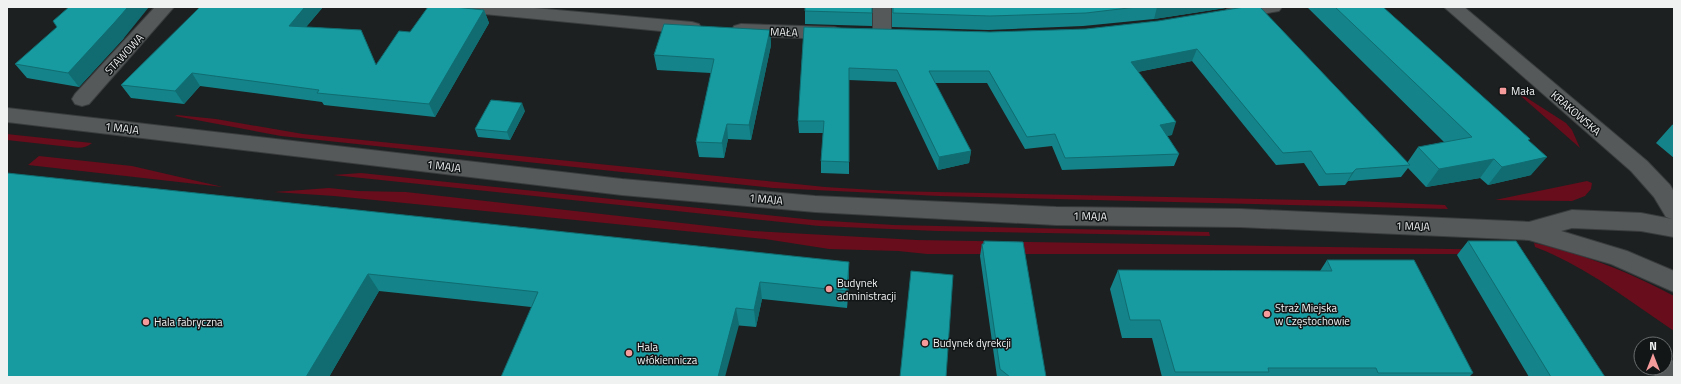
<svg xmlns="http://www.w3.org/2000/svg" width="1681" height="384" viewBox="0 0 1681 384" font-family="'Titillium Web',sans-serif">
  <rect width="100%" height="100%" fill="#1c2020"/>
  <path fill="#670d1c" d="M1513 89 1566 123 1572 130 1580 148Z
    M177 115 216 119 303 134 825 187 891 191 1356 201 1445 205 1448 209 939 196 773 188 281 136 175 116Z
    M7 134 16 135 92 143C85 149 78 148 70 147L7 140Z
    M39 156 132 166 223 187 28 165Z
    M361 173 814 220 894 225 1209 232 1210 236 937 231 819 226 333 175Z
    M1587 181 1592 183 1591 189 1585 196 1572 201 1495 200Z
    M329 188 358 191 406 192 753 231 917 240 1511 250 1516 254H927L898 251 829 249 765 239 334 196 274 192Z
    M1534 243C1584 254 1629 272 1674 296V331C1629 301 1586 266 1535 247Z"/>
  <g fill="none" stroke-linecap="round" stroke-linejoin="round">
    <g stroke="#3a3c3d" stroke-width="2">
      <path id="street" d="M155 7H174L89 104 82 106 75 104 72 99 75 94Z
        M454 7H523L692 22 699 24 701 28 699 32 692 34 463 12 457 11Z
        M873 7H891V35L889 39 882 41 875 39 873 35Z
        M1236 7H1282L1279 11 1273 12 1233 19 1227 17 1224 13 1227 9Z
        M741 24 834 27 841 29 843 33 841 37 834 39 741 36 734 34 732 30 734 26Z
        M1674 360V377H1654L1658 369 1665 368V363Z"/>
    </g>
    <g stroke="#3a3c3d" stroke-width="2">
      <path id="secondary" d="M1444 7H1464L1647 161 1670 185 1674 192V237L1641 231 1572 228 1561 231 1627 251 1674 271V292L1611 264 1529 240 1240 227 1056 225 815 212 622 195 7 122V108L622 179 815 196 1056 207 1240 209 1529 222 1572 210 1641 213 1672 219 1666 217 1654 197 1631 171Z"/>
    </g>
    <use href="#street" fill="#55595a" fill-rule="evenodd"/>
    <use href="#secondary" fill="#55595a" fill-rule="evenodd"/>
  </g>
  <path fill="#14848a" d="M323 7 306 27 361 30 376 65 410 32 484 10 489 23 435 117 324 105 322 102 200 86 184 104 131 98 121 85Z
    M872 7V26L805 24V11Z
    M892 7H1232L1154 19 1083 26 988 30 892 27Z
    M1307 7H1383L1529 140 1531 175 1488 185 1480 178 1426 187 1408 168 1401 177 1348 181 1345 185 1319 186 1304 163 1276 165 1192 61 1138 72 1172 135 1166 136 1179 154 1174 166 1062 170 1052 146 1025 149 987 83H935L971 151 969 163 938 170 896 82 849 80V174L821 173V161L823 133H799L798 121 804 27 990 32 1086 29 1158 21 1407 163 1418 147 1444 142Z
    M770 30 771 45 751 140 728 139 724 158 699 157 696 142 711 73 657 70 654 55Z
    M124 38 79 87 27 78 15 64Z
    M525 111 510 140 478 137 475 129Z
    M1674 124V158L1656 143 1672 125Z
    M7 173 849 280 847 308 762 299 756 327 531 307 379 291 329 377H7Z
    M984 241 1046 377H997L980 256 982 244H983Z
    M1468 241 1605 377H1529L1457 255Z
    M1327 260 1473 373 1469 377H1162L1152 338H1122L1110 289 1118 270 1320 271Z"/>
  <path fill="#106c70" d="M128 7H149L124 38 79 87 68 73Z
    M305 7H323L296 39 289 26Z
    M1157 7H1232L1154 19Z
    M484 10 489 23 435 117 429 104Z
    M770 30 771 45 751 140 749 125Z
    M1197 49 1192 61 1127 74 1131 62Z
    M192 73 200 86 184 104 175 91Z
    M522 103 525 111 510 140 507 132Z
    M1176 122 1172 135 1155 138 1160 125Z
    M727 124 728 139 724 158 722 143Z
    M971 151 969 163 938 170 939 157Z
    M1547 157 1531 175 1488 185 1502 167Z
    M1494 159 1480 178 1426 187 1439 169Z
    M1356 169 1348 181 1345 185 1352 173Z
    M849 262V280L847 308V291Z
    M368 274 379 291 329 377H306Z
    M760 282 762 299 756 327 754 310Z
    M736 308 739 325 725 377H718Z"/>
  <path fill="#179aa0" stroke="#106c70" d="M69 7H128L114 23 68 73 15 64 57 27 53 21Z
    M200 7H305L289 26 361 30 376 65 399 31 410 32 428 7H454L484 10 429 104 317 93 319 90 192 73 175 91 121 85Z
    M805 7H872V13L805 11Z
    M893 7H1137L1086 13 990 16 893 13Z
    M1244 7H1260L1410 165 1356 169 1352 173 1326 174 1311 151 1283 153 1197 49 1131 62 1176 122 1160 125 1179 154 1065 158 1055 134 1027 137 989 71H929L971 151 939 157 897 70 849 68V162L821 161 824 121H798L804 27 990 32 1086 29 1158 21Z
    M1335 7H1383L1530 139 1528 140 1547 157 1502 167 1494 159 1439 169 1418 147 1472 137Z
    M664 24 770 30 749 125 727 124 722 143 696 142 714 59 654 55Z
    M491 100 522 103 507 132 475 129Z
    M7 173 849 262 847 291 760 282 754 310 736 308 718 377H501L538 292 368 274 306 377H7Z
    M984 241 1023 242 1046 377H1010L1000 369 982 244H984Z
    M1468 241H1516L1605 377H1551Z
    M1327 260H1414L1473 373H1378L1376 368H1268L1269 372H1175L1160 320H1130L1118 270 1332 271Z
    M911 271 953 275 946 377H900Z"/>
  <g fill="#f59b9c" stroke="#131617" stroke-width="1.5">
    <rect x="1499" y="87" width="8" height="8" rx="2"/>
    <circle cx="829" cy="289" r="4"/>
    <circle cx="1267" cy="314" r="4"/>
    <circle cx="146" cy="322" r="4"/>
    <circle cx="925" cy="343" r="4"/>
    <circle cx="629" cy="353" r="4"/>
  </g>
  <g text-anchor="middle" dominant-baseline="central" stroke-width="3" stroke-linejoin="round" paint-order="stroke">
    <g font-size="11" fill="#f0f2f2" stroke="#131617">
      <text transform="translate(784 32) rotate(2)">MAŁA</text>
      <text transform="translate(124 54) rotate(-47)">STAWOWA</text>
      <text transform="translate(1576 113) rotate(41)">KRAKOWSKA</text>
      <text transform="translate(122 128) rotate(7)">1 MAJA</text>
      <text transform="translate(444 166) rotate(7)">1 MAJA</text>
      <text transform="translate(766 199) rotate(5)">1 MAJA</text>
      <text transform="translate(1090 216) rotate(1)">1 MAJA</text>
      <text transform="translate(1413 226) rotate(2)">1 MAJA</text>
    </g>
    <g font-size="11" fill="#f0f2f2" stroke="#131617" text-anchor="start">
      <text x="1511" y="91">Mała</text>
      <text x="837" y="283">Budynek<tspan x="837" dy="13">administracji</tspan></text>
      <text x="1275" y="308">Straż Miejska<tspan x="1275" dy="13">w Częstochowie</tspan></text>
      <text x="154" y="322">Hala fabryczna</text>
      <text x="933" y="343">Budynek dyrekcji</text>
      <text x="637" y="347">Hala<tspan x="637" dy="13">włókiennicza</tspan></text>
    </g>
  </g>
  <rect width="1681" height="384" fill="none" stroke="#f0f2f2" stroke-width="16"/>
  <g transform="translate(1653 356)"><circle r="19" fill="#131617" stroke="#6b6e6f"/>
  <path d="M0-3L7 15L0 10L-7 15Z" fill="#f59b9c"/>
  <text y="-6" font-size="11" font-weight="bold" text-anchor="middle" fill="#f0f2f2">N</text>
  </g>
</svg>
